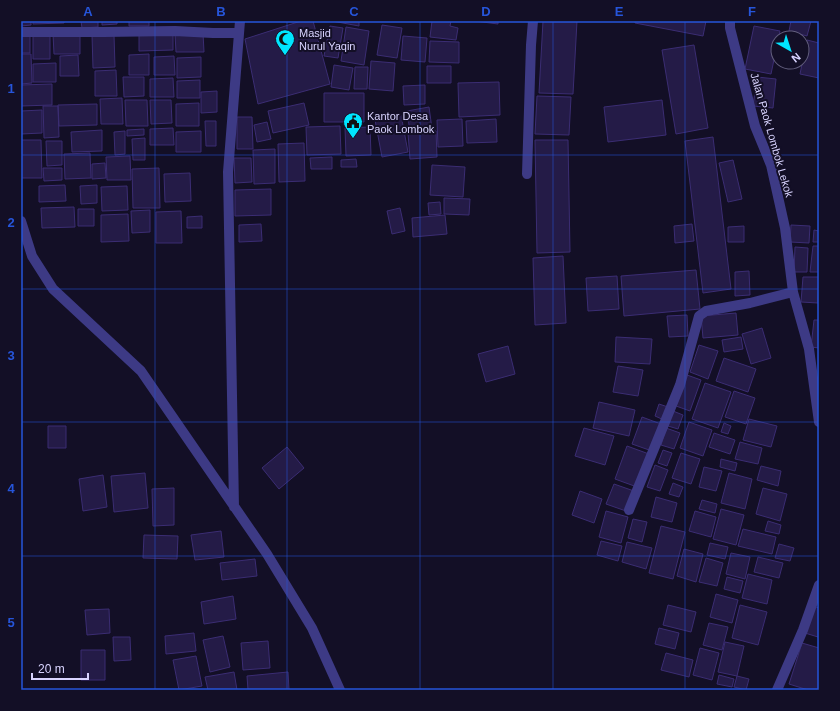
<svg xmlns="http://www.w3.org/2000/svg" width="840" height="711" viewBox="0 0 840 711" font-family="Helvetica,sans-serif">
  <rect width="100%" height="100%" fill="#130f26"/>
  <path fill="#241b47" stroke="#3b2d73" d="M21 21H31V25L21 26Z
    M33 21H64V23L33 24Z
    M81 21H98V27L82 28Z
    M102 21H117V24L102 25Z
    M129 21H149V26H129Z
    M301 21H313L330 84 258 104 245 39Z
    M332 21H359V26Z
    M432 21H451L450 26 458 28 456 40 430 37Z
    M475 21H498V24Z
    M543 21H577L573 94 539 93Z
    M635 21H706L703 36 635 23Z
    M791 21H811L807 36 789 31Z
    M382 25 402 28 397 58 377 55Z
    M330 26 343 28 338 58 324 56Z
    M754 26 780 31 771 74 745 69Z
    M346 27 369 31 364 65 341 61Z
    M80 33V54H54L53 34Z
    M203 33 204 52H176L175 34Z
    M173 34V50L139 51V35Z
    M21 35H30V53H21Z
    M92 35H114L115 67 93 68Z
    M33 36H50V59H33Z
    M403 36 427 38 425 62 401 60Z
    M807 40 819 43V78L800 74Z
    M430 41 459 42V63L429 62Z
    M694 45 708 128 676 134 662 50Z
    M21 54H31L32 83 21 84Z
    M149 54V75H129V55Z
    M78 55 79 76H60V56Z
    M174 56 175 75H154V57Z
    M201 57V77L177 78V58Z
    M371 61 395 63 393 91 369 89Z
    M56 63V82H33V64Z
    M334 65 353 68 349 90 331 87Z
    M427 66H451V83H427Z
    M355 67H368L367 89H354Z
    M116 70 117 96H95V71Z
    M123 77H144V96L124 97Z
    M757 77 776 79 773 108 753 106Z
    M173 78 174 97H150V79Z
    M200 80V98H177V81Z
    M499 82 500 115 459 117 458 83Z
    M52 84V105L21 106V85Z
    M425 85V104L404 105 403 86Z
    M217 91V112L201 113V92Z
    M324 93H364V122H324Z
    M537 96 571 97 569 135 535 134Z
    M122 98 123 124H101L100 99Z
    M125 100H147L148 126H126Z
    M150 100H171L172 123 151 124Z
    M662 100 666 135 608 142 604 107Z
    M199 103V126H176V104Z
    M304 103 309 125 273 133 268 111Z
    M97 104V125L59 126 58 105Z
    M43 106H58L59 137 44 138Z
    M429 107 432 129 410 132 407 111Z
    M42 110V133L21 134V111Z
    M401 115 408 152 382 157 375 120Z
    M237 117H252L253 149H237Z
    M462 119 463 146 438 147 437 120Z
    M496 119 497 142 467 143 466 121Z
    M205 121H216V146H206Z
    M267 122 271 139 257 142 254 125Z
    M340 126 341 154 307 155 306 127Z
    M370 127 371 155 346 156 345 128Z
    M173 128 174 145H150V129Z
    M144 129V135L127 136V130Z
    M102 130V151L72 152 71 132Z
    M125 131V154L115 155 114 132Z
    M201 131V152H176V132Z
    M436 131 437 157 410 159 408 133Z
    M713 137 731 289 703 293 685 141Z
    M145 138V160H133L132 139Z
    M21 140H41L42 178H21Z
    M535 140H568L570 252 537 253Z
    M46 141H62V165L47 166Z
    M304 143 305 181 279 182 278 144Z
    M275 149V183L254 184 253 150Z
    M90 153 91 178 65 179 64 154Z
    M130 156 131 180H107L106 157Z
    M332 157V169H311L310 158Z
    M234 158H251L252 182 235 183Z
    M356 159 357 167H341V160Z
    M733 160 742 199 728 202 719 163Z
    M105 163 106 178 92 179V164Z
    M432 165 465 167 463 197 430 195Z
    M43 168H62V180L44 181Z
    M159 168 160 208H133L132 169Z
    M190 173 191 201 165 202 164 174Z
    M65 185 66 201 39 202V186Z
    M97 185V203L81 204 80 186Z
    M127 186 128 210 102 211 101 187Z
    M271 189V215L235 216V190Z
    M444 198 470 199 469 215 444 214Z
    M440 202 441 214 429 215 428 203Z
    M74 207 75 227 42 228 41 208Z
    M400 208 405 231 392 234 387 211Z
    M78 209H94V226H78Z
    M150 210V232L132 233 131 211Z
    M181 211 182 243H156V212Z
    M128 214 129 241 101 242V215Z
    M445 215 447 234 413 237 412 218Z
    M202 216V228H187V217Z
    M261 224 262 241 239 242V225Z
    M692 224 694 241 675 243 674 226Z
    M791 225 810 226 809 243 790 242Z
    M744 226V242H728V227Z
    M814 230 819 231V242H813Z
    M813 246H819V272H810Z
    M795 247 808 248 807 272H794Z
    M563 256 566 323 535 325 533 258Z
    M696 270 700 309 624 316 621 276Z
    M749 271 750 295 735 296V272Z
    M617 276 619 309 588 311 586 278Z
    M803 277H819L818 303 801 302Z
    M736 313 738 335 703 338 701 316Z
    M687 315 688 336 669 337 667 316Z
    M814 320H819V348L811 347Z
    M762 328 771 358 751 364 742 334Z
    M616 337 652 339 650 364 615 362Z
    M741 337 743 349 724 352 722 340Z
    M699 345 718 351 708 379 690 372Z
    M508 346 515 374 486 382 478 354Z
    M724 358 756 369 748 392 716 381Z
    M618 366 643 370 638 396 613 392Z
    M687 375 701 380 690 411 676 406Z
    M705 383 731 392 718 428 692 419Z
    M734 391 755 398 746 424 725 417Z
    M599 402 635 410 629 436 593 428Z
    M659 404 668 407 664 420 655 416Z
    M673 411 683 415 678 429 668 426Z
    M642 417 661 424 652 451 632 444Z
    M749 419 777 426 771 447 743 440Z
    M689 422 712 430 703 456 680 448Z
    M724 423 731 426 728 434 721 432Z
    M48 426H66V448H48Z
    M584 428 614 436 605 465 575 456Z
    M666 428 680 433 674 449 661 445Z
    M714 433 735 440 730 454 709 447Z
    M740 442 762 448 758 464 735 459Z
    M627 446 649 454 637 487 615 479Z
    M287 447 304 468 279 489 262 468Z
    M663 450 672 453 667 466 658 463Z
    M681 453 700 459 691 484 672 478Z
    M721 459 737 463 735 471 720 467Z
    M655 465 668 470 660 491 647 487Z
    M761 466 781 471 778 486 757 480Z
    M704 467 722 471 716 491 699 487Z
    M145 473 148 508 114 512 111 476Z
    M729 473 752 479 745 509 721 503Z
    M103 475 107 507 83 511 79 479Z
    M673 483 683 487 679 497 669 494Z
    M614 484 634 491 626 511 606 504Z
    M174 488V525L153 526 152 489Z
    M763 488 787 494 780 521 756 514Z
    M580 491 602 499 594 523 572 515Z
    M656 497 677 503 672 522 651 517Z
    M702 500 717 504 715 513 699 509Z
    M721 509 744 515 736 545 713 539Z
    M606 511 628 517 621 543 599 537Z
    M695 511 716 517 711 537 689 531Z
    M633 519 647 522 642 542 628 538Z
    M768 521 781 525 779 534 765 531Z
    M661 526 685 532 673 579 649 573Z
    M743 529 776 537 772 554 738 546Z
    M221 531 224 557 195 560 191 535Z
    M144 535 178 536 177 559 143 558Z
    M601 541 622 546 618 561 597 555Z
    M627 542 652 548 646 569 622 562Z
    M710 543 728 547 725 559 707 555Z
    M779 544 794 548 790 561 775 558Z
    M684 549 703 554 696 582 677 576Z
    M731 553 750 557 745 579 726 574Z
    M758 557 783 563 779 578 754 572Z
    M706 558 723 563 717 586 699 582Z
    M255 559 257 576 222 580 220 563Z
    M748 574 772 580 767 604 742 598Z
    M727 577 743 581 740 593 724 589Z
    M716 594 738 600 732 623 710 617Z
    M233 596 236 619 204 624 201 602Z
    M668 605 696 612 691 632 663 625Z
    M740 605 767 612 758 645 732 638Z
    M813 606 819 608V634L818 637 805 633Z
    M109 609 110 633 87 635 85 610Z
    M709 623 728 627 722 650 703 645Z
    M659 628 679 633 675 649 655 644Z
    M194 633 196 651 166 654 165 636Z
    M223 636 230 667 210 672 203 640Z
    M113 637H130L131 660 114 661Z
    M268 641 270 668 243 670 241 643Z
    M725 642 744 646 737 676 718 672Z
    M802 643 819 648V690H808L789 684Z
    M700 648 719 653 712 680 693 675Z
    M81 650H105V680H81Z
    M666 653 693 660 689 677 661 670Z
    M196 656 202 686 179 690 173 660Z
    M234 672 237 690H208L205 677Z
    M288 672 289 690H248L247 676Z
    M719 675 734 679 732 687 717 684Z
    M737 676 749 679 746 690 734 687Z"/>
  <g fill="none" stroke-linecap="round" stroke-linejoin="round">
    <path stroke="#3d3a85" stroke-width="10" d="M730 21V28L755 126 771 165 785 228 793 292 809 349 819 422
      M21 32H103L175 31 213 33H239
      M527 174 531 45 533 21
      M21 221 32 256 53 289 141 371 267 554 312 628 340 690
      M234 507 228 172 240 21
      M629 510 680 385 699 316 706 311 750 303 793 292
      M777 690 803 630 819 585"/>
  </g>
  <path fill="none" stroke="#2655da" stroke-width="1" stroke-opacity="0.55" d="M155 21V690M287 21V690M420 21V690M553 21V690M685 21V690M21 155H819M21 289H819M21 422H819M21 556H819"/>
  <defs>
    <g id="mosque-pin" transform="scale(1)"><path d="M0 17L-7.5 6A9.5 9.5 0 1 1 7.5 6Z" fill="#00e5ff" stroke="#130f26"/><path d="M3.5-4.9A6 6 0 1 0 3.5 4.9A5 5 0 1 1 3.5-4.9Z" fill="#111"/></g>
    <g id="civic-pin" transform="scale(1)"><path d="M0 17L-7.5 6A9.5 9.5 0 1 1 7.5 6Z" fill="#00e5ff" stroke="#130f26"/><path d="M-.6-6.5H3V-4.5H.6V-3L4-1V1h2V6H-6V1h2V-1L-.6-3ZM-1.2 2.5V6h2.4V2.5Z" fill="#111"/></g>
  </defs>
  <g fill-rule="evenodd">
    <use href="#mosque-pin" x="285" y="39"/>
    <use href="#civic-pin" x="353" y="122"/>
  </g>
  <g text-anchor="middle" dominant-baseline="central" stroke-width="4" stroke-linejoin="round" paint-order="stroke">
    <g font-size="11" fill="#d9d4ff" stroke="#130f26" text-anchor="start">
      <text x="299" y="33">Masjid<tspan x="299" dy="13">Nurul Yaqin</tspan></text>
      <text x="367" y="116">Kantor Desa<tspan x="367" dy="13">Paok Lombok</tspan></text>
    </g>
    <g font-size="11" fill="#d9d4ff" stroke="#130f26">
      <text transform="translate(772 135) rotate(74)">Jalan Paok Lombok Lekok</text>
    </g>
  </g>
  <rect width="840" height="711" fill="none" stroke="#130f26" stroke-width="44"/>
  <g transform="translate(790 50) rotate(141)"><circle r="19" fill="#130f26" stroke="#625e7d"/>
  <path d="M0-3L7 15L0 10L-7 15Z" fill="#00e5ff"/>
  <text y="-6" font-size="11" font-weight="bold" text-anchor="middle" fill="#d9d4ff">N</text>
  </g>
  <path d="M32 673v6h56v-6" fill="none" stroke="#d9d4ff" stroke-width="2"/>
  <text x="38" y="673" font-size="12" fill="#d9d4ff" stroke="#130f26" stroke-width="3" paint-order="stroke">20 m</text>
  <rect x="22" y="22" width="796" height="667" fill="none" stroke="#2655da" stroke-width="1.5"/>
  <g font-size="13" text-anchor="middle" font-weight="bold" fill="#2655da">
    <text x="88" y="16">A</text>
    <text x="221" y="16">B</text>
    <text x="354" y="16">C</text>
    <text x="486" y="16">D</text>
    <text x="619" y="16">E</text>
    <text x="752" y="16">F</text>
    <text x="11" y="93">1</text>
    <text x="11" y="227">2</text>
    <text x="11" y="360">3</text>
    <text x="11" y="493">4</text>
    <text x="11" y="627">5</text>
  </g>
</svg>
